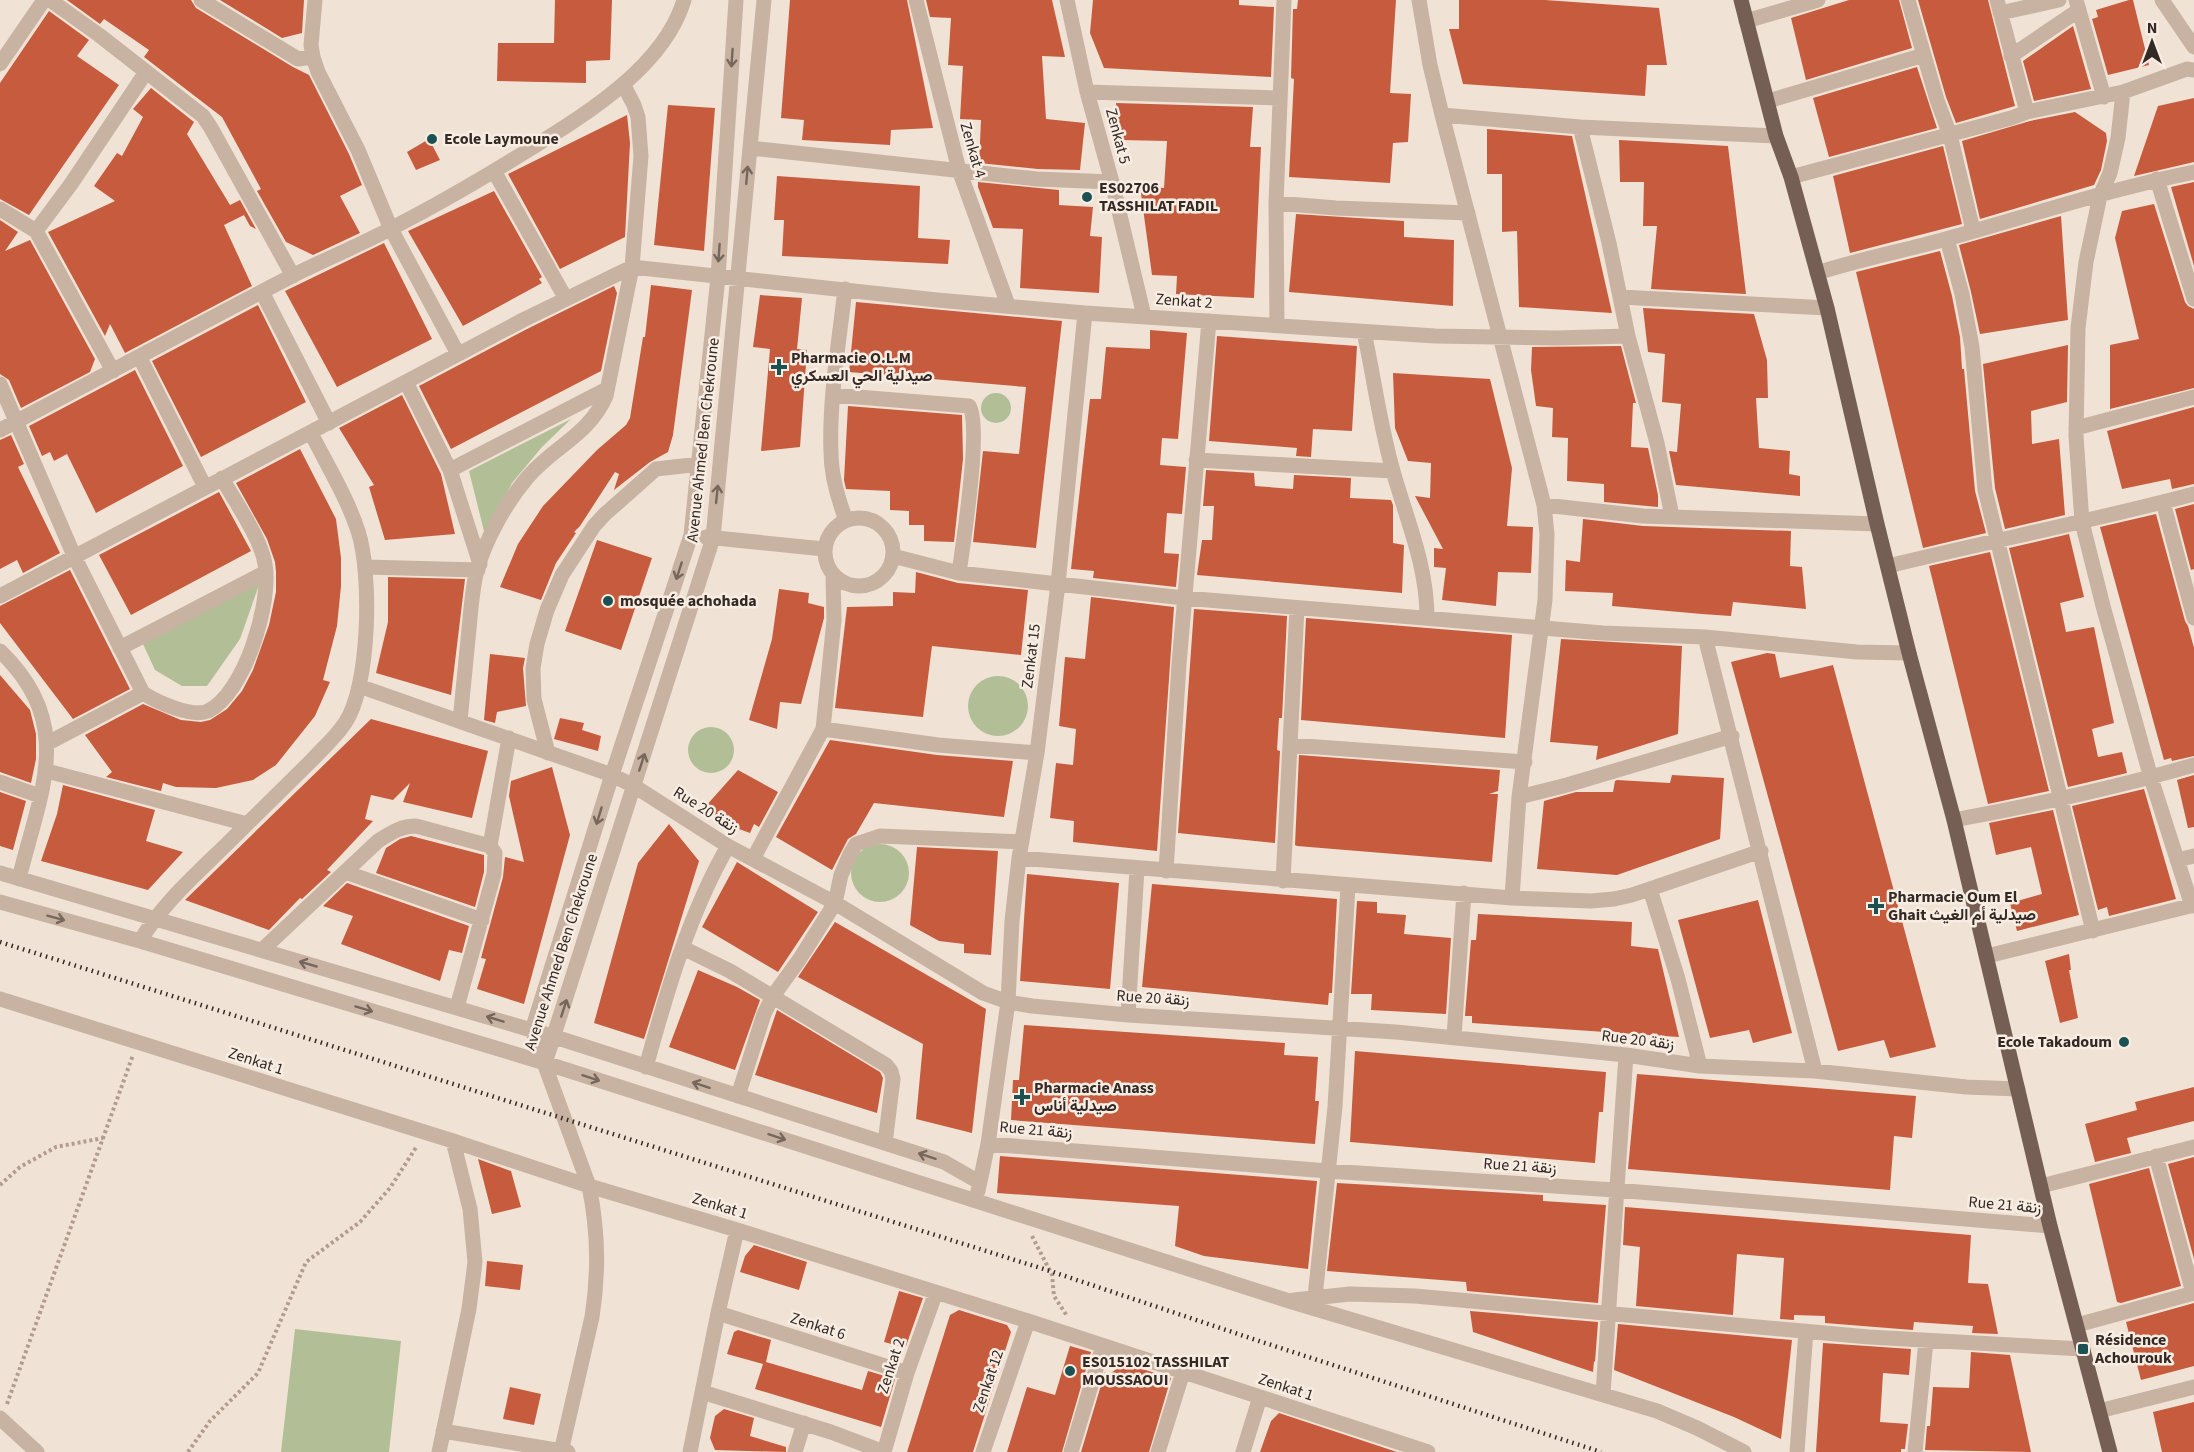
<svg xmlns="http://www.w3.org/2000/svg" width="2194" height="1452" viewBox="0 0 2194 1452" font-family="'Source Sans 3',Vazirmatn,sans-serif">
  <rect width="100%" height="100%" fill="#f0e3d6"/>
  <path fill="#b2bf96" d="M981 408a15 15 0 1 1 30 0a15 15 0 1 1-30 0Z
    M571 419 542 447 512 483 485 535 469 471Z
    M260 582 240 639 207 686H182L155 670 143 644Z
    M968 706a30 30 0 1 1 60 0a30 30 0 1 1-60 0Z
    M688 750a23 23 0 1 1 46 0a23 23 0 1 1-46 0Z
    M851 873a29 29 0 1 1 58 0a29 29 0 1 1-58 0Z
    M295 1329 401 1341 389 1452H281Z"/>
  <path fill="#c65b3e" d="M67 0H191L196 8 293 67 309 75 349 154 362 185 340 196 360 233 313 255 286 242 257 191 261 189 222 117 144 57 149 50 104 19 100 24Z
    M220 0H304L302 33 282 38Z
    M555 0H612L610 60 586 61V83L497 81 498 43H554Z
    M790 0H907L933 128 891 130 890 145 802 140 804 120 781 118Z
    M926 0H1052L1065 57 1042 56 1046 119 1085 123 1080 170 1038 169 979 163 981 120 960 119 963 66 948 65 951 18 930 17Z
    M1093 0H1239V5L1274 7 1271 77 1104 68 1090 33Z
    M1298 0H1396L1390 93 1411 94 1408 142 1393 143 1390 183 1289 177 1294 79 1291 78 1293 9H1297Z
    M1459 0H1545L1659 8 1667 65H1647L1645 96 1463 84 1449 29H1459Z
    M1849 0H1899L1912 48 1806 80 1791 18Z
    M1918 0H1988L2015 106 1956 123 1946 97Z
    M2129 0H2133L2149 65 2108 75 2092 19 2098 17 2096 10Z
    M49 11 89 40 77 56 119 85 29 215 0 199V83Z
    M2073 26 2091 89 2034 101 2023 61Z
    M1917 67 1937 128 1829 157 1813 98Z
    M151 88 194 122 187 134 230 205 240 200 256 229 250 226 244 215 224 225 252 286 125 353 110 324 105 336 48 232 115 201 94 186 117 153 122 156 143 117 133 109Z
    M2194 98V162L2134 176 2158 106Z
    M1116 103 1253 107 1250 147H1261L1254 298 1176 294 1177 276 1152 275 1140 186 1164 188 1167 141 1121 140Z
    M668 105 715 108 704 251 654 245Z
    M2075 112 2106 133 2107 141 2101 170 2094 185 1980 219 1962 141 2030 121Z
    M627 115 630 143 625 237 560 269 508 174Z
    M1487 129 1572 136 1612 313 1519 307 1517 231 1502 232V174H1487Z
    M429 139 440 160 416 170 407 152Z
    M1619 140 1728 146 1746 294 1651 289 1657 226H1643L1644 182H1620Z
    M1943 146 1962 224 1850 253 1833 176Z
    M777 176 920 186 918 238 950 240 948 264 782 256 784 220H774Z
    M978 182 1059 190V205L1093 207 1090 236 1102 237 1099 293 1020 288 1023 229 993 228 978 187Z
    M2194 182V266L2171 187Z
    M494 191 542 277 539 279 542 283 463 326 408 231Z
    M2154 204 2185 302 2188 306 2194 309V388L2110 409V345L2139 339 2115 238 2122 211Z
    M1296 214 1404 221V237L1454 240 1453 306 1289 292Z
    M2061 216 2068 320 1980 334 1971 292 1959 245Z
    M0 220 18 232 5 251 30 240 95 359 90 372 21 408 9 380 0 374Z
    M384 243 432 339 337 387 285 291Z
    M1940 251 1952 296 1960 337 1962 369H1964L1975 491 1986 533 1923 548 1856 272Z
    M651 285 692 290 673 435 668 452 650 462 614 490 619 474 615 472 580 526 574 532 576 533 556 563 541 600 500 587 518 544 543 506 597 450 626 425 630 418 643 337H645Z
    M614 286 617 293 601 371 451 449 419 386 527 329Z
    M760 295 802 298 797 349 807 350 800 447 761 451 770 349 753 347Z
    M856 302 1062 321 1036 548 973 542 983 451 1019 454 1026 387 849 372Z
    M258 305 306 402 201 457 152 361Z
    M1643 308 1754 314 1767 360 1768 398H1756L1759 448 1790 451 1789 474 1800 476V496L1676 485 1669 451 1677 452 1681 404 1662 402 1665 354 1648 352Z
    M1150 330 1187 333 1178 439 1162 438 1160 465 1186 467 1182 514 1167 513 1164 553 1179 554 1176 587 1093 578 1094 571 1071 569 1090 399H1101L1106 347 1150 349Z
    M1217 336 1357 346 1352 431 1313 429 1311 457 1296 456 1297 448 1209 441Z
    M2068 345 2067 402 2031 411 2032 444 2059 439 2065 515 2005 529 1995 488 1983 364Z
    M1621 346 1636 403H1633L1631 447 1648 448 1658 495V507L1604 502V484L1567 481 1568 438 1552 437 1553 408 1536 406 1531 370 1532 347Z
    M135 370 183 466 96 513 67 454 54 461 50 452 42 456 29 426Z
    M1393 373 1490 379 1512 468 1507 526 1533 527 1531 573 1498 572 1496 606 1442 600 1446 568 1434 567V548L1443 549 1415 496 1430 498 1431 463 1408 461 1395 428Z
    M402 395 441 474 455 534 385 540 369 487 374 485 339 428Z
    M848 406 962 415 963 459 954 542 924 541V525H909V511L890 510V491L846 489 844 480Z
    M2194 407V484L2172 489 2170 479 2122 489 2107 431Z
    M11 435 24 464 18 467 60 553 23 573 17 560 0 569V440Z
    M300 449 336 519 341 558V586L337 626 323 680 330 682 315 716 276 765 253 780 216 788 176 787 163 783 161 791 106 777 112 772 85 735 143 704 181 720 201 722 210 720 227 709 242 691 253 670 269 625 276 592V572L275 562 267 539 236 483Z
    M1206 470 1254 473 1255 486 1293 489 1294 475 1351 478 1350 498 1391 500 1393 505V543L1404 545 1402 593 1197 575 1202 540H1212L1214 506H1203Z
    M219 492 251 551 131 615 99 555Z
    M2194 504V569L2191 570 2175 509Z
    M2156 514 2185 621 2188 626 2194 648V756L2172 761 2171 758 2164 760 2100 527Z
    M1583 519 1643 526 1791 531 1790 566 1802 567 1806 609 1733 602 1731 616 1702 614 1612 606 1613 593 1565 591 1566 560 1580 562Z
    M2069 534 2084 597 2060 603 2066 632 2094 627 2114 723 2092 729 2098 757 2122 752 2127 773 2068 787 2009 548Z
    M597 540 652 558 621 650 565 631Z
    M1990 552 2049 791 1988 804 1929 566Z
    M70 570 130 689 73 719 0 623V606Z
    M916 572 958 583 1028 590 1021 655 932 646 923 717 835 708 847 607 893 606V592L915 593Z
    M388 577 465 579 451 695 376 673 388 622Z
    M779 589 809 593 808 603 824 607V618L801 704 780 702 777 729 749 720 772 639Z
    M1091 597 1174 607 1157 851 1073 842 1074 821 1050 818 1056 763 1073 765 1076 729 1059 726 1065 657 1085 659Z
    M1194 609 1287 616 1282 718H1279L1277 750 1280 751 1275 843 1178 833Z
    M1306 618 1512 635 1505 738 1301 720Z
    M1561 639 1682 646 1678 734 1596 760 1598 746 1550 742Z
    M1767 653 1775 654 1780 678 1833 665 1936 1047 1890 1058 1884 1040 1838 1051 1731 662Z
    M490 654 525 658 523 668 526 706 497 712 495 723 484 720Z
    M0 675 30 710 36 734V759L31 783 0 772Z
    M560 718 584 723 582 730 601 736 598 751 554 739Z
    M371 719 488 751 472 818 403 802 410 783 393 800 371 795 365 819 373 821 327 870 331 872 302 899 300 898 269 930 185 900Z
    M830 740 937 755 1013 761 1004 817 874 803 856 834 848 839 832 870 776 837Z
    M1299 755 1500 770 1498 791 1489 794H1498L1492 862 1297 846 1295 845Z
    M552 767 570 835 524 1004 477 989 486 959 481 958 503 877 505 857 524 862 509 796 511 781Z
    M738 770 778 792 759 827 754 824 750 833 725 824 705 807Z
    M1672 775 1724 778 1720 839 1617 875 1537 869 1544 801 1576 792H1613L1615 781 1617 780 1670 783Z
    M2194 775V827L2188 828 2177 780Z
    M63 785 155 810 146 841 183 852 148 890 41 861 57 814Z
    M2144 789 2176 899 2109 916 2107 907 2098 910 2072 806Z
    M0 792 26 801 13 850 0 846Z
    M2053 810 2079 915 2017 931 2010 903 2042 894 2031 847 1996 855 1989 823Z
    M669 824 699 861 644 1039 594 1023 638 863Z
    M411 836 484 855V872L475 907 376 873 386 848 400 839Z
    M917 847 998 851 991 955 964 953V944L939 941 910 925Z
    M737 862 818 912 778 972 702 927Z
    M1027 874 1119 883 1110 989 1020 981Z
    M347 883 469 926 462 953 449 950 440 981 341 944 353 916 323 906Z
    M1152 884 1337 899 1332 993H1329L1328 1005 1142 987Z
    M1758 900 1792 1033 1753 1043 1749 1030 1710 1038 1678 920Z
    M1357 901 1377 902V913L1406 915 1404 934 1451 938 1446 1014 1371 1010 1372 994H1351Z
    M1478 914 1632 922 1631 946 1658 949 1679 1037 1472 1023V1016H1465L1471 940H1476Z
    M835 922 986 1009 972 1133 916 1119 923 1044 798 977Z
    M2069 954 2071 970H2069L2078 1018 2060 1023 2045 961Z
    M698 970 737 987 760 1000 735 1070 669 1047Z
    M777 1010 880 1072 883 1078 877 1113 755 1075Z
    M1024 1025 1285 1043 1284 1055 1318 1057 1315 1101H1319L1315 1144 1011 1120 1013 1080H1019Z
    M1355 1051 1606 1072 1603 1112H1599L1595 1163 1350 1142Z
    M1637 1074 1916 1096 1912 1138 1894 1136 1890 1190 1628 1169Z
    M2194 1087V1121L2127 1138 2131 1153 2095 1162 2085 1124 2137 1110 2135 1102Z
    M1000 1156 1317 1181 1308 1269 1204 1256 1175 1246 1179 1206 997 1193Z
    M2194 1157V1259L2168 1164Z
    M478 1159 511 1171 521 1207 492 1214Z
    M2149 1168 2181 1286 2121 1303 2117 1302 2089 1184Z
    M1337 1183 1543 1195V1201L1606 1205 1598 1303 1467 1291 1466 1282 1327 1271Z
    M1625 1207 1971 1235 1968 1283 1988 1284 1998 1334 1972 1333 1973 1326 1914 1322 1913 1330 1825 1323V1316L1794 1315V1320L1780 1319 1784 1258 1737 1254 1733 1315 1636 1306 1640 1247 1623 1245Z
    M754 1245 807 1262 799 1290 740 1272 745 1256Z
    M487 1261 523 1265 520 1290 485 1286Z
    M899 1291 923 1298 906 1346 903 1347 884 1342Z
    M2194 1303V1366L2141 1380 2126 1322Z
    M959 1310 1007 1325 1011 1332 973 1452H907L950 1315Z
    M1470 1311 1598 1322 1595 1362 1594 1361 1593 1372 1473 1332Z
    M1618 1324 1792 1340 1781 1439 1734 1417 1614 1370Z
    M738 1330 771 1340 766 1362 862 1390 868 1371 895 1379 881 1427 755 1389 763 1364 727 1354 734 1332Z
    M1823 1343 1911 1349 1909 1375 1883 1373 1880 1422 1908 1424 1905 1449H1901V1452H1816Z
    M1070 1346 1091 1352 1062 1452H1007L1027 1387 1055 1395Z
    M1971 1352 2010 1355 2031 1452 1925 1450 1927 1426H1930L1933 1387 1969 1388Z
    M1123 1363 1171 1378 1149 1452H1081L1105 1372 1108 1376Z
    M510 1387 541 1394 534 1425 503 1419Z
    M2194 1402V1452H2162L2153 1412Z
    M724 1409 754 1418 750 1436 786 1447V1452L715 1450 710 1438 715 1416Z
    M1279 1413 1397 1452H1260L1271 1421Z"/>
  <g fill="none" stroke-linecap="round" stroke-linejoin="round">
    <path stroke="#b39c8d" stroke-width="4" stroke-dasharray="3 3" stroke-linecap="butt" d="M0 1185 20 1167 56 1147 103 1138
      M1032 1236 1052 1275 1054 1296 1067 1316
      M7 1404 133 1055
      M188 1452 210 1421 258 1373 306 1262 360 1222 390 1188 417 1146"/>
    <path stroke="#c8b2a2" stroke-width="15" d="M50 0 99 35 203 116 211 128 293 276
      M201 0 298 59 313 57
      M315 0 311 45 313 57 318 72 358 150 391 229 458 354
      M916 0 959 170 1008 305
      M1067 0 1087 92 1112 182 1144 316
      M1419 0 1430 65 1442 115 1544 505 1547 534 1545 600 1519 797 1512 898
      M1908 0 1937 100 1950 135 1973 230
      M1997 0 2027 112
      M2076 0 2104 97
      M2162 0 2194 47
      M2000 13 2059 0
      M1746 21 1818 0
      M2011 56 2079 10
      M0 64 44 0
      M1087 92 1279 98
      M2123 92 2118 138 2110 173 2100 196 2086 262 2078 328 2076 436 2082 522 2103 606 2151 778 2192 906
      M1768 101 1924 55
      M1442 115 1580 127 1776 136
      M1580 127 1609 243 1628 336 1657 443 1672 516
      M750 148 1037 179 1112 182
      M494 171 566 299
      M1791 177 2011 118 2027 112 2123 92 2187 69 2194 70
      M2157 179 2194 299
      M1276 203 1336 208 1468 213
      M0 209 36 231 113 371
      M36 231 71 184 146 72
      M1947 239 1962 294 1972 347 1985 490 2093 931
      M1817 273C1860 259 1903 251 1946 239 2028 216 2110 189 2194 172
      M845 289C839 343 829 398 831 452 831 475 838 499 846 520
      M262 292 329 423
      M1621 297 1827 308
      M1277 326 1276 203 1284 0
      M1364 332C1374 378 1380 426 1393 471 1407 521 1427 565 1427 618
      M140 358 205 487
      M406 382 450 470 480 564
      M0 384 75 558 143 693C157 702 192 718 208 711 245 693 272 602 265 564 261 538 235 502 222 478
      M833 395 969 406C982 425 963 544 959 573
      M2076 428 2194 397
      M0 430C98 379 195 326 294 275 326 259 360 245 392 228 439 204 485 177 530 149 586 114 664 67 684 0
      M1196 460 1393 471
      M450 470 607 389
      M2163 502 2194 618
      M1544 505 1643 516 1877 524
      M825 552a34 34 0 1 1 68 0a34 34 0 1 1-68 0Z
      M706 537 824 549
      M893 556 959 573 1184 598 1603 633 1705 637 1857 652 1909 653
      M1888 566C1990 541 2092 521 2194 494
      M365 567 478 570
      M0 596 523 320 632 267 937 300 1085 313 1435 336 1556 338 1628 336
      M1705 637 1815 1071
      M120 648 266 572
      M0 651C77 725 40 791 19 879
      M359 686 612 775 634 786 728 846 835 903 983 993 1008 1002 1032 1006 1128 1015 1396 1032 1626 1055 1700 1066 1815 1071 1966 1087 2018 1089
      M460 721C463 690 466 660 469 629 471 610 472 589 477 570 486 538 506 503 527 478 553 447 589 435 606 396L632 267 641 156 638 117 634 105 623 84
      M823 729 938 745 1037 753
      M48 743 143 693
      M1290 745 1525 762
      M548 753 534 699 533 668 537 644 547 610 562 575 594 526 605 514 656 469 700 464
      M47 771 247 824
      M0 782 40 796
      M1519 797 1567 785 1732 736
      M1954 820C2035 805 2115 788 2194 765
      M490 846 509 738
      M1019 858 1512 898 1591 901 1614 899 1632 895 1761 851
      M753 859 823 729 834 620 833 575
      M2177 860 2194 856
      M1166 871 1179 664 1209 321
      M345 872 482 920
      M0 873 555 1037 944 1162 979 1182
      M1283 881 1297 608
      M1650 889 1678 979 1700 1066
      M0 902 140 941 545 1063 1289 1301 1657 1411 1697 1428 1744 1452
      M140 941C164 901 201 870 234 837 260 811 286 786 312 760 323 748 336 737 345 723 370 687 372 573 358 531 347 497 327 465 311 433
      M683 948 730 971 886 1065 891 1071 893 1079 885 1143
      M262 950 378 841C391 833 400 826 416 826L490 846 495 853 494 874 457 1007
      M1987 956 2194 905
      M0 999 453 1141 589 1186 737 1230 1028 1321 1428 1452
      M1128 1015 1137 869
      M1454 1037 1464 893
      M545 1063 713 538 764 0
      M646 1067C667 991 689 914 728 846
      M738 1096 764 1014 773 996 799 960 835 903 841 875 850 854 856 844 880 836 1022 842
      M988 1144 1328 1171 1615 1190 2050 1226
      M2156 1156 2193 1293
      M2041 1186 2194 1147
      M978 1191 988 1144 1008 1002 1012 921 1019 858 1037 753 1058 584 1085 313
      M1315 1297 1335 1107 1348 886
      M1294 1300 1350 1294 1415 1296 1869 1337 2083 1349
      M718 1313 907 1373
      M2077 1325 2194 1293
      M702 1392 831 1432 884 1452
      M1603 1394 1626 1055
      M2099 1411 2194 1387
      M0 1418 37 1452
      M443 1431 568 1452
      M439 1452 469 1309 475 1262 470 1209 453 1141
      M561 1452 592 1317C599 1273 598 1229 589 1186L532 1030 612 775 691 535 718 277 736 0
      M690 1452 718 1313 737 1230
      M795 1452 804 1423
      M884 1452 907 1373 936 1292
      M983 1452 1028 1321
      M1071 1452 1103 1346
      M1158 1452 1183 1372
      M1243 1452 1260 1397
      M1797 1452 1806 1331
      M1915 1452 1926 1341"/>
    <path stroke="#755f55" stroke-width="15" d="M1741 0 1776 136 1791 177 1827 308 1877 524 1909 653 1954 820 2050 1226 2110 1452"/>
    <path stroke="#332925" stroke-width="4.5" stroke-dasharray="1.5 4.5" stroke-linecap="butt" d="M0 942 1050 1271 1259 1341 1601 1452"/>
  </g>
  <defs><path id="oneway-shaft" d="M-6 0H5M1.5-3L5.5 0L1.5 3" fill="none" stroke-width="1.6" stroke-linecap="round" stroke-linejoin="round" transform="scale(1.5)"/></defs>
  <g stroke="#76675d">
    <use href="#oneway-shaft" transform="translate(732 58) rotate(94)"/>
    <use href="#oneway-shaft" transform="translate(747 175) rotate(-85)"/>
    <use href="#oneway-shaft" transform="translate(719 253) rotate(94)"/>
    <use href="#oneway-shaft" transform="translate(717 494) rotate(-84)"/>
    <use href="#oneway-shaft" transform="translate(679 571) rotate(108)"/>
    <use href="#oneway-shaft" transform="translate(642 762) rotate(-72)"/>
    <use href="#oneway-shaft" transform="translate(599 816) rotate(107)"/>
    <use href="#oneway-shaft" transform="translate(56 918) rotate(15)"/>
    <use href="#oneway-shaft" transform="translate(308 964) rotate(-164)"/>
    <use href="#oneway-shaft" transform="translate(564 1008) rotate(-72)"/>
    <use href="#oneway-shaft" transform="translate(364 1009) rotate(17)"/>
    <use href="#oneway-shaft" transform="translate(495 1019) rotate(-163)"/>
    <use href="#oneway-shaft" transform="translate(591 1078) rotate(18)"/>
    <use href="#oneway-shaft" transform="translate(701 1085) rotate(-162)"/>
    <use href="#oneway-shaft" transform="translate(777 1137) rotate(18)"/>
    <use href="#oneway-shaft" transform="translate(927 1156) rotate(-162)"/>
  </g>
  <g fill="#1b5153" stroke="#f8ede2" stroke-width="2">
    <circle cx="432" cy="139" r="6"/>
    <circle cx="1087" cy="197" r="6"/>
    <path d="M776 358h6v6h6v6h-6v6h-6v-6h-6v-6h6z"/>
    <circle cx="608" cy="601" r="6"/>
    <path d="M1873 897h6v6h6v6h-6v6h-6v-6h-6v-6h6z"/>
    <circle cx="2124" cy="1042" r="6"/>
    <path d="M1019 1088h6v6h6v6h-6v6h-6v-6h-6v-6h6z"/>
    <rect x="2077" y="1343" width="12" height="12" rx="3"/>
    <circle cx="1070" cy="1371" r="6"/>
  </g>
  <g text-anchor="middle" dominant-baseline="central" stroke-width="5" stroke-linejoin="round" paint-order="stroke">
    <g font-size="16" fill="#332925" stroke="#f8ede2">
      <text transform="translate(1118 136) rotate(75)">Zenkat 5</text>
      <text transform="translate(973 150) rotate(74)">Zenkat 4</text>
      <text transform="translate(1184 301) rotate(4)">Zenkat 2</text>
      <text transform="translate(703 440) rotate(-84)">Avenue Ahmed Ben Chekroune</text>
      <text transform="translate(1031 656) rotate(-83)">Zenkat 15</text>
      <text transform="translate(706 810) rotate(32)">Rue 20 زنقة</text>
      <text transform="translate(561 952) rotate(-72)">Avenue Ahmed Ben Chekroune</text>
      <text transform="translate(1153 998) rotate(4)">Rue 20 زنقة</text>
      <text transform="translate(1638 1040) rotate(7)">Rue 20 زنقة</text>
      <text transform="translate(256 1061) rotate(18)">Zenkat 1</text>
      <text transform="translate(1036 1130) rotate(5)">Rue 21 زنقة</text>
      <text transform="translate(1520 1166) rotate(4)">Rue 21 زنقة</text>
      <text transform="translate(2005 1205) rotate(5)">Rue 21 زنقة</text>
      <text transform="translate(720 1206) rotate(17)">Zenkat 1</text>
      <text transform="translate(818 1326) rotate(18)">Zenkat 6</text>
      <text transform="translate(891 1366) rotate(-72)">Zenkat 2</text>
      <text transform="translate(988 1381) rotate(-71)">Zenkat 12</text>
      <text transform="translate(1286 1387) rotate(18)">Zenkat 1</text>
    </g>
    <g font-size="16" font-weight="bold" fill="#332925" stroke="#f8ede2" text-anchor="start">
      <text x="444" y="139">Ecole Laymoune</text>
      <text x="1099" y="188">ES02706<tspan x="1099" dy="18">TASSHILAT FADIL</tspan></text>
      <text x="791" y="358">Pharmacie O.L.M<tspan x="791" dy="18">صيدلية الحي العسكري</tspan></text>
      <text x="620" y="601">mosquée achohada</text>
      <text x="1888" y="897">Pharmacie Oum El<tspan x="1888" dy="18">Ghait صيدلية أم الغيث</tspan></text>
      <text x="2112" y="1042" text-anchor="end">Ecole Takadoum</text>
      <text x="1034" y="1088">Pharmacie Anass<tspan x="1034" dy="18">صيدلية أناس</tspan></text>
      <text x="2095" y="1340">Résidence<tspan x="2095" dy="18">Achourouk</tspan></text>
      <text x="1082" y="1362">ES015102 TASSHILAT<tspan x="1082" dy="18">MOUSSAOUI</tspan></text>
    </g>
  </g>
  <g transform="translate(2152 42)" stroke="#f8ede2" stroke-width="4.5" paint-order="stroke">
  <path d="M0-4.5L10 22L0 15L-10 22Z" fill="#332925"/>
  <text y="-9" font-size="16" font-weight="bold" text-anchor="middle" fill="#332925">N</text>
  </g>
</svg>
